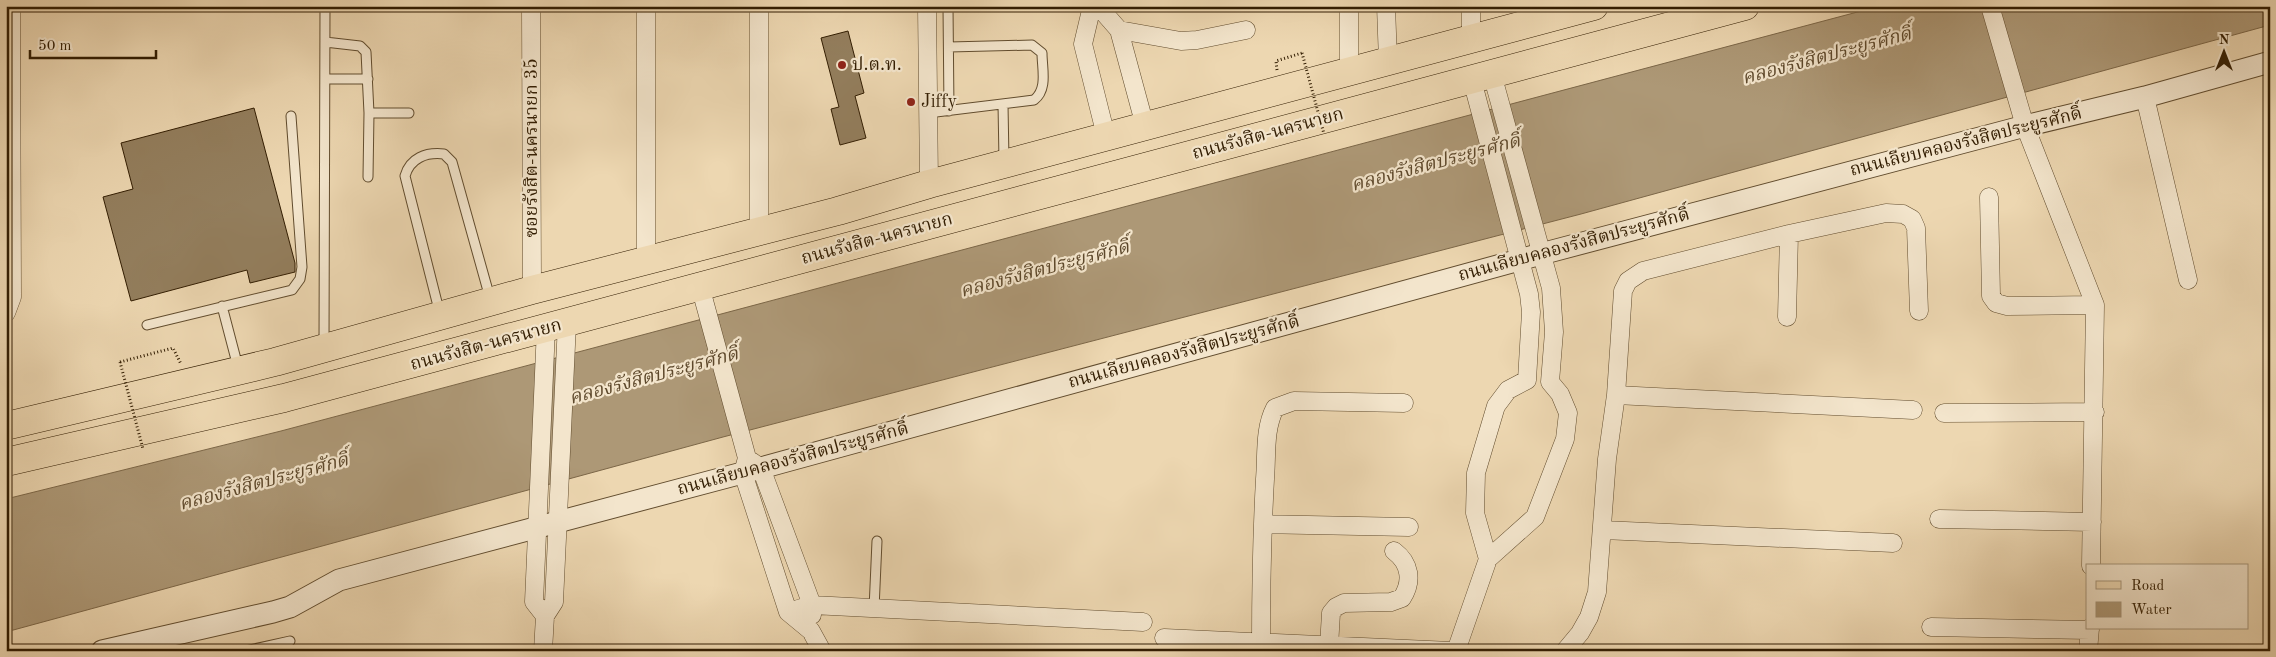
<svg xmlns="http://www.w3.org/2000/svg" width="2276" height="657" viewBox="0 0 2276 657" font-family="'Old Standard TT','Noto Serif Thai',serif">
  <rect width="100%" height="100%" fill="#edd7b1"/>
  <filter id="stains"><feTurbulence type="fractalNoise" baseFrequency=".004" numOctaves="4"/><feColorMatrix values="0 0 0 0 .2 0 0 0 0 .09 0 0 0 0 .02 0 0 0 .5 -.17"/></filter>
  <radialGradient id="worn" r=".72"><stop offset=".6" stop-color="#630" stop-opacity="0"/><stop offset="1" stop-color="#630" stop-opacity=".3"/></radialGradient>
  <path fill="#ad9876" stroke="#7c6748" d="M1880 6H2270V25L1581 214 723 437 6 632V499L281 431Z"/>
  <path fill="#937e5d" stroke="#321d02" d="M848 31 864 93 855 96 866 138 840 145 831 109 839 107 821 38Z
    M254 108 295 263V272L250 283 247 270 131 301 103 197 133 189 121 143Z"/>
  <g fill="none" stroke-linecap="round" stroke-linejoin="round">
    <g stroke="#614c2e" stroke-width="11">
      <path id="service" d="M948 6 949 111
        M325 42 360 46 366 52 369 113 368 177
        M326 79H368
        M1003 104 1004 161
        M369 113H409
        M928 113 1034 100C1048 89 1042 69 1042 53L1032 45 949 47
        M222 306 238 367
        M440 314 405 176C410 158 426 152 444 154L452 162 490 298
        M147 325 292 290 300 279 302 267 291 116
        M324 345 325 6
        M874 609 877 541
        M245 651 290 641"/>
    </g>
    <g stroke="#614c2e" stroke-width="19">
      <path id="minor" d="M531 6 532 290
        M646 6V261
        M759 6V232
        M927 6 929 184
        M1092 6 1083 44 1106 136
        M1098 6 1119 30 1145 126
        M1386 6 1388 61
        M1471 6V39
        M1990 6 2025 126 2095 305 2091 566
        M1119 30 1181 41 1197 40 1246 30
        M1349 70V6
        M1472 80 1529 294 1531 312 1527 380 1508 390 1496 406 1476 473 1475 513 1488 559
        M2145 97 2188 280
        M1989 197 1991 296 1996 303 2007 306 2095 305
        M700 286 747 458 743 473 788 612 811 631 822 651
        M6 313 12 297 11 6
        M1787 317 1789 234
        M1616 395 1913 410
        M1944 413 2095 412
        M751 461 761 468 812 605V615
        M1939 519 2092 522
        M1263 524 1409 527
        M1603 530 1893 543
        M788 612 812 605 1143 622
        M545 616 534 602 546 328
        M1931 627 2090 630
        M1164 638 1451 651
        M1261 643C1261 588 1262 533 1265 479 1267 455 1264 429 1275 408L1294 401 1404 403
        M1329 646 1331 613 1336 607 1344 603 1391 602 1402 598C1413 581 1410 563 1394 551
        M543 651 545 616 554 602 567 323
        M1456 651 1488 559 1535 517 1565 439 1568 413 1560 394 1550 382 1554 332 1551 288 1492 74
        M1565 651 1580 633 1589 617 1597 592 1607 459 1616 395 1623 291 1628 281 1643 271 1789 234 1886 213 1903 214 1912 219 1916 228 1919 311
        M2088 651 2090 628"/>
    </g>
    <g stroke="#614c2e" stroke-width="23">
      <path id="tertiary" d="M102 651 273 612 290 607 339 580 761 468 1541 254 2025 126 2145 97 2270 62"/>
    </g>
    <g stroke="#321d02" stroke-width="29">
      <path id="primary" d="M6 426 275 362 532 290 838 211 929 184 1594 6
        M6 462 284 398 1745 6"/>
    </g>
    <path stroke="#321d02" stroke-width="3" stroke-dasharray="1 2.5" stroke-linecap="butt" d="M1277 70 1276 61 1302 53
      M120 362 173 348 181 364"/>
    <use href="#service" stroke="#f3e5cc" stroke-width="9"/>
    <use href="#minor" stroke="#f3e5cc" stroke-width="18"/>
    <use href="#tertiary" stroke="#f3e5cc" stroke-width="21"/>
    <use href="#primary" stroke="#edd7b1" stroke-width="28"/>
    <path stroke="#321d02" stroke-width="3" stroke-dasharray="1 2.5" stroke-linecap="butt" d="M1302 53 1324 134
      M120 362 143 449"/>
  </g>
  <g fill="#8f2418" stroke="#f3e5cc" stroke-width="2">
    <circle cx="842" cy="65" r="5"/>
    <circle cx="911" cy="102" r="5"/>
  </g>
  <g text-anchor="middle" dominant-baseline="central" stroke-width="4.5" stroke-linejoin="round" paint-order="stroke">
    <g font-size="18" fill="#321d02" stroke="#f3e5cc" text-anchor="start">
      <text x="852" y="65">ป.ต.ท.</text>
      <text x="921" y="102">Jiffy</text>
    </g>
    <g font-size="18" fill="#321d02" stroke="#f3e5cc">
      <text transform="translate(1268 134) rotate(-15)">ถนนรังสิต-นครนายก</text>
      <text transform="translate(1966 142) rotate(-14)">ถนนเลียบคลองรังสิตประยูรศักดิ์</text>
      <text transform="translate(532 148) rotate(-90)">ซอยรังสิต-นครนายก 35</text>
      <text transform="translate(877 239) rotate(-15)">ถนนรังสิต-นครนายก</text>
      <text transform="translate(1574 245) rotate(-15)">ถนนเลียบคลองรังสิตประยูรศักดิ์</text>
      <text transform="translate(486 345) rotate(-15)">ถนนรังสิต-นครนายก</text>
      <text transform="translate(1184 352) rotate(-15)">ถนนเลียบคลองรังสิตประยูรศักดิ์</text>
      <text transform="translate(793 459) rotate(-15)">ถนนเลียบคลองรังสิตประยูรศักดิ์</text>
    </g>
    <g font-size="19" font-style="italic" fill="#5d482b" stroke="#f3e5cc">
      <text transform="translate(1827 57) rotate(-15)">คลองรังสิตประยูรศักดิ์</text>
      <text transform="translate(1436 164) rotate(-15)">คลองรังสิตประยูรศักดิ์</text>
      <text transform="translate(1045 270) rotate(-15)">คลองรังสิตประยูรศักดิ์</text>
      <text transform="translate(654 377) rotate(-15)">คลองรังสิตประยูรศักดิ์</text>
      <text transform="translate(264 483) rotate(-15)">คลองรังสิตประยูรศักดิ์</text>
    </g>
  </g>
  <rect width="2276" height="657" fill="none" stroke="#edd7b1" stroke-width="25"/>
  <rect x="8" y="8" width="2261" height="642" fill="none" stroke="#321d02" stroke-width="2.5"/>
  <rect x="12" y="12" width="2251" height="632" fill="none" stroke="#321d02"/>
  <rect x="2086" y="564" width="162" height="65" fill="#f3e5cc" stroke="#a6957b"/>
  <rect x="2096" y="581" width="25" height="8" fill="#edd7b1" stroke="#a6957b"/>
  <text x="2131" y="590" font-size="15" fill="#321d02">Road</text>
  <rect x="2096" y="602" width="25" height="15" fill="#ad9876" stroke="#a6957b"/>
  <text x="2131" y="614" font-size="15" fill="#321d02">Water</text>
  <g transform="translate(2224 52)" stroke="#f3e5cc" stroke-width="4" paint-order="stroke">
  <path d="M0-4L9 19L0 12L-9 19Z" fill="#321d02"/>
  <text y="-8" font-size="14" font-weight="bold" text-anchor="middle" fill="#321d02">N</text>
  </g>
  <path d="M30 50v8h126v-8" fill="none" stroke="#321d02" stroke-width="2.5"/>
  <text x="38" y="50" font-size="15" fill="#321d02" stroke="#f3e5cc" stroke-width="4" paint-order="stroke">50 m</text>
  <rect width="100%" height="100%" filter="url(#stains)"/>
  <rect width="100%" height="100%" fill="url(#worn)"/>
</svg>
